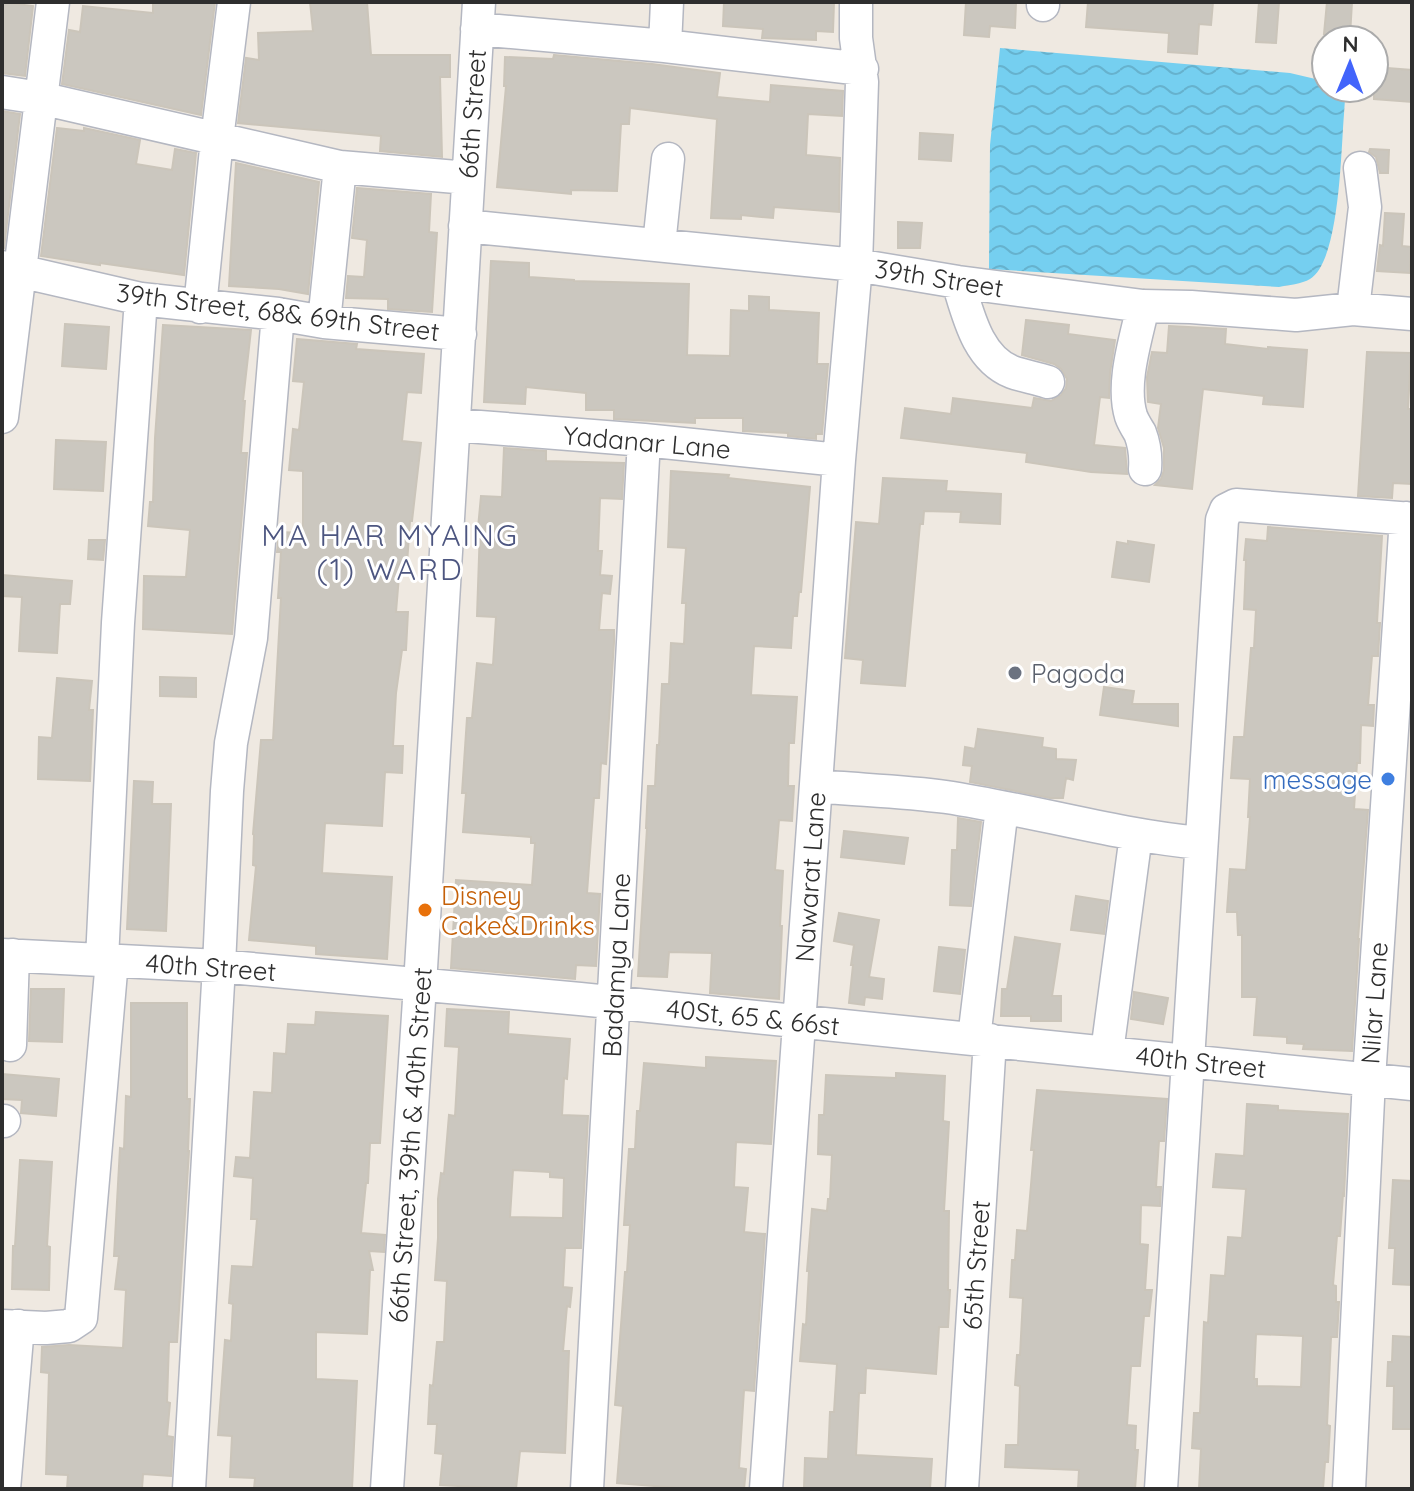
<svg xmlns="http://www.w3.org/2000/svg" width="1414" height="1491" viewBox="0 0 1414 1491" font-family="Quicksand,sans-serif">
  <defs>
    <pattern id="water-waves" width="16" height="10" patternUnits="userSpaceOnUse" patternTransform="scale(2)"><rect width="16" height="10" fill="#75cff0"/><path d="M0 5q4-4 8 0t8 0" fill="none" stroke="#66b2ce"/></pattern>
  </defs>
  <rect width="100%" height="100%" fill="#efe9e1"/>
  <path fill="url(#water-waves)" d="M1000 48 1290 73 1324 81 1326 82V88H1337L1345 99 1344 114C1341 149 1340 261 1310 279 1302 284 1288 285 1279 287L989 269 990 145Z"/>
  <path fill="#cbc7bf" stroke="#cbc5ba" stroke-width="2" fill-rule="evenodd" d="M2 2 33 6 25 76 2 73Z
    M153 2H215L201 115 62 84 69 30 80 32 83 6 153 13Z
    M310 2H367L371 55H450V77H440L442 157 380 151 381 136 238 123 246 58 259 60 258 33 313 31Z
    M724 2H834L833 32 816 31V40L762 38 763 29 723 26Z
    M966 2H1016L1015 28 990 26 989 37 964 35Z
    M1088 2H1213L1211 25 1199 24 1197 54 1168 52 1169 33 1086 27Z
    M1259 2H1279L1276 43 1256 42Z
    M1327 2H1352L1350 36 1324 34Z
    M554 55 652 64 720 73 717 97 770 102 771 85 843 91 842 116 808 114 806 155 840 158 839 212 774 207 773 218 741 215V219L711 218 717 119 630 108 629 124H621L617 191 571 190V194L497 187 506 86H504L505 57 553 59Z
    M1387 68 1412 70V102L1374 99V78L1386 79Z
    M2 111 20 114 4 248 2 249Z
    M57 128 84 131V128L140 140 136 164 172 170 175 149 196 153 184 275 100 263V265L41 256Z
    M920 133 953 135 951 161 919 159Z
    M1370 149 1389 150 1388 173H1380L1376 157 1369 152Z
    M236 163 319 182 308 294 279 289 229 286Z
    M357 188 431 194 429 232 437 233 432 312 388 309V299L346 298 348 276 364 277 367 240 352 238Z
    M1385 213 1404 214 1402 246 1411 247 1410 273 1377 271 1380 245 1383 246Z
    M898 222 922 223 920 248H898Z
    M491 261 529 263V277L574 280V281L689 284 687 355 730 356 731 310 749 311V296L769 297V310L819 313 817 364H828L822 434H816V439L788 436V433L743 431V418H695V423L614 419V410H586V393L526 387 525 404 484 402Z
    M1026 320 1069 325 1068 334 1115 340 1110 373 1109 398 1100 397 1094 445 1125 448 1127 474 1091 472 1026 462 1027 453 901 438 905 408 951 414 953 398 1032 408 1034 398 1051 401 1061 395 1066 388 1067 379 1061 369 1054 364 1022 355Z
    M65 324 109 327 106 369 62 366Z
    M163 325 251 330 243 401H245L241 453H247L232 634 143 629 144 576 186 577 190 530 148 526 150 502H153L155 438Z
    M1169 326 1226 329 1225 344 1268 349V347L1307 350 1303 407 1263 404 1264 396 1203 389 1192 489 1155 485 1161 479 1164 470V448L1158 428 1161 404 1148 402 1147 377 1152 352 1167 353Z
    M297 339 357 344 356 349 424 354 421 393 407 392 402 441 421 443 412 521H410L407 564H400L396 612H408L406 650H402L396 693 393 746H403L402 773 385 772 382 826 325 823 322 873 392 877 387 959 316 954V946L249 940 256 866 253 865 254 835 253 834 261 740H273L281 598H278L281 552H277L279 532 303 533V471L289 470 293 429 299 430 304 382 293 381Z
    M1367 352 1411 353 1408 409H1412V484L1393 483 1392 498 1358 496Z
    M56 440 106 442 103 491 54 489Z
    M504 448 546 451V461L624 463 622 499 600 498 598 551H602L600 575 612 576 610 594 602 593 599 630H614V642L606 764 601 763 599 798H594L587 893 600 894 596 966 576 965 575 979 451 968 456 880 532 885 535 843H531V837L463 832 466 793H462L467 718H472L477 663 493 665 496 617 477 616 480 528H478L481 496 502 497Z
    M671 471 729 475 728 478 810 487 801 592H799L797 616H793L791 648 754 646 751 695 797 697 794 743H789L788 786H794L792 821 779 820 775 870 783 871 780 926H782L779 999 710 993 712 953 669 952 667 977 638 976 647 828H646L648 786H655L657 745H659L662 684H669L671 643 684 644 686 603H682L686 548 668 547Z
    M883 478 947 481 946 491 1001 494 1000 524 960 522 961 512 924 511 923 524H920L905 686 861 683 863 660 845 658 856 522 879 524Z
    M1268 527 1382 536 1377 623H1380L1378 656H1372L1368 705H1374L1373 726 1361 725 1360 763H1357L1354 809 1368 810 1358 939H1359L1352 1051 1303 1049 1304 1044 1287 1043V1037L1254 1035 1257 997H1242V935H1238L1237 912H1227L1230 869 1246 870 1250 817H1248L1250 779 1231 778 1234 737H1244L1251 648H1254L1256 610 1244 609 1246 560H1244L1246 539 1267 541Z
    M89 540H105L103 560 88 559Z
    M1128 541 1154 545 1149 582 1112 577 1117 542 1128 544Z
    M2 575 72 581 70 604H60L57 653 19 651 22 597 2 596Z
    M160 677 196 678V697L160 696Z
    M57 678 92 681 89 710H93L90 781 38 779 39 737 52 738Z
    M1104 687 1134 691 1132 704H1178V726L1100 715Z
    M978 729 1043 738 1042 747 1056 749V759L1076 760 1073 780 1066 778 1063 798H1050L970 782 972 766 963 765 965 747 975 749Z
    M134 781 153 782 152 804H171L166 931 127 929Z
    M958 818 981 822 971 906 950 905 952 850H957Z
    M844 831 908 838 904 864 841 857Z
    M1076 896 1108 901 1104 934 1071 930Z
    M839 913 879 920 869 977 884 979 882 999 865 997 864 1005 849 1003 853 965H851L854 945 834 941Z
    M1015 937 1060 944 1052 996H1061V1021H1031V1016H1001L1002 989H1007Z
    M939 947 965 950 960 994 934 991Z
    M31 989H64L62 1042 29 1041Z
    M1134 992 1168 998 1163 1024 1131 1019Z
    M131 1003H187V1099H190L188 1151H189L177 1342H169L167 1402 170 1403 167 1436 173 1437 171 1476 143 1474 142 1489H67L68 1475 46 1474 49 1373 41 1372 42 1347 69 1345 123 1348 126 1290 115 1289 119 1256H114L120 1148 124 1149 126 1096 131 1097Z
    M447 1009 509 1012 508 1034 570 1039 567 1079 564 1078 562 1115 588 1116 581 1248H565L563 1287 572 1288 570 1307 567 1306 563 1351H569L565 1453 520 1451 516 1489 440 1485 443 1454 435 1453 437 1424H428L430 1385 433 1386 437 1342H444L447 1281 435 1280 438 1238V1199L441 1173 444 1174 449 1115 455 1116 459 1047 445 1046ZM513 1170 550 1172V1177L564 1178 563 1218 510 1217Z
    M316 1012 388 1016 380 1143H370L368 1183H366L361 1233 385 1235 384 1252 369 1251 373 1270H370L367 1334 316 1332V1379L357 1381 352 1489H254L255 1478 230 1477 232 1436 218 1435 225 1340 231 1341 233 1304 229 1303 232 1266 253 1267 257 1219H251L253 1178 234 1176 236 1157 250 1158 254 1092 272 1093 274 1053 286 1054 288 1024 315 1025Z
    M706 1057 776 1061 771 1144 736 1142 734 1187 748 1188 744 1232 765 1234 754 1391 744 1390 739 1468 746 1469 744 1489H692L617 1483 623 1406 615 1405 625 1272H627L630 1225H624L626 1193 629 1149H635L637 1111H640L644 1063 706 1068Z
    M896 1073 945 1076 943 1121 949 1122 944 1211H949L948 1290H950L948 1327H939L936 1374 866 1368 865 1393H859L856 1455 932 1459 930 1489H804L805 1458 828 1459 830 1412H834L837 1364 800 1361 803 1324 806 1325 809 1271H807L812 1209 827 1211 828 1199H830L832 1155 818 1154 819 1115H824L826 1075 896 1078Z
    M2 1074 59 1079 56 1116 21 1113 22 1100 2 1099Z
    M1037 1090 1167 1099 1164 1141H1159L1156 1187H1161L1160 1206 1141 1205 1140 1244 1148 1245 1145 1290H1152L1149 1316H1144L1140 1366H1131L1127 1425 1136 1426 1135 1450H1138L1135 1489H1078L1079 1470 1005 1467 1006 1445H1018L1020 1386 1015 1385 1017 1355H1020L1023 1298 1010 1297 1012 1260H1015L1017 1230 1027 1231 1034 1150H1031Z
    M1247 1104 1278 1106V1110L1348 1114 1344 1195 1343 1194 1340 1236H1337L1333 1285 1336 1286V1302H1339L1337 1337H1331L1327 1425 1330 1426 1328 1462H1325L1323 1489H1199L1201 1449 1192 1448 1194 1413H1200L1204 1322 1208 1323 1211 1275 1225 1276 1228 1237 1242 1238 1246 1189 1213 1187 1216 1154 1244 1156ZM1256 1334 1303 1336 1301 1387 1257 1386V1379H1254Z
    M20 1160 52 1162 47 1246 50 1247 49 1290 12 1289 13 1246H15Z
    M1393 1180 1412 1181V1285L1393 1284 1395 1248H1389Z
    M1393 1336 1412 1337V1429H1393L1394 1386H1387L1388 1362H1392Z"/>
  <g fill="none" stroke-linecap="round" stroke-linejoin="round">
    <g stroke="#b4b7c1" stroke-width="35">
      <path id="minor" d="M1043 5V2
        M477 29 665 46 667 2
        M665 46 862 69
        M2 92 40 98 340 167 468 178
        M465 226 856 265 958 282 1143 306 1191 307 1296 315 1353 309 1412 314
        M659 245 668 159
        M2 267 141 299 278 314 324 322 460 334
        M958 282C968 314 977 358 1012 372 1023 376 1036 378 1048 382
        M1143 306C1136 339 1121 383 1131 416 1133 422 1137 428 1140 433 1145 446 1146 456 1145 469
        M200 307 217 139 234 2
        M1353 309 1365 207 1360 168
        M324 322 340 167
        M2 417 53 2
        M454 425 644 440 839 460
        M816 786C859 790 903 791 946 797 1032 810 1115 835 1201 843
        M2 955 219 966 580 999 1412 1084
        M102 960 118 623 141 299
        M974 1038 1002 808
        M10 1045 13 955
        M1107 1052 1136 835
        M2 1121H4
        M2 1326 46 1328 69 1326 81 1318 112 960
        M4 1489 18 1326
        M189 1489 219 966 227 791 231 743 251 638 278 314
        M387 1489 420 985 479 2
        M587 1489 644 440
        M766 1489 839 460 856 265 862 82 856 38V2
        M962 1489 990 1040
        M1161 1489 1222 520 1226 510 1236 505 1412 519
        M1349 1489 1369 1079 1406 518"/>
    </g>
    <use href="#minor" stroke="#fff" stroke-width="32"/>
  </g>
  <circle fill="#6b7280" stroke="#fff" stroke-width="3" cx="1015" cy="673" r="8"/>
  <circle fill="#3f7fe0" stroke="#fff" stroke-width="3" cx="1388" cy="779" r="8"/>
  <circle fill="#e8710a" stroke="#fff" stroke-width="3" cx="425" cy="910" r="8"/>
  <g text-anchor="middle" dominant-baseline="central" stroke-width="6" stroke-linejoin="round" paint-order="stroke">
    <g font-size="26" fill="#2e2e2e" stroke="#fff">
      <text transform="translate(472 114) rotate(-86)">66th Street</text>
      <text transform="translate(939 278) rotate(9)">39th Street</text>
      <text transform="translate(278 312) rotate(7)">39th Street, 68&amp; 69th Street</text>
      <text transform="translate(647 442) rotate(5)">Yadanar Lane</text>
      <text transform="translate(810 877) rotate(-86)">Nawarat Lane</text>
      <text transform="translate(616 965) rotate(-87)">Badamya Lane</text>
      <text transform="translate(211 967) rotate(4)">40th Street</text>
      <text transform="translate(1374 1003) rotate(-86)">Nilar Lane</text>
      <text transform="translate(753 1017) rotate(6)">40St, 65 &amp; 66st</text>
      <text transform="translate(1201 1062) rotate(6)">40th Street</text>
      <text transform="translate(410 1145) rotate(-86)">66th Street, 39th &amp; 40th Street</text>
      <text transform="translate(976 1265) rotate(-86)">65th Street</text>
    </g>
    <g font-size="26" fill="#5b616d" stroke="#fff" text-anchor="start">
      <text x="1031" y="673">Pagoda</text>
    </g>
    <g font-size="26" fill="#366cbe" stroke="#fff" text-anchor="end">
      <text x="1372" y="779">message</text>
    </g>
    <g font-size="26" fill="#c56008" stroke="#fff" text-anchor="start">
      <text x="441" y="895">Disney<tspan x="441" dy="30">Cake&amp;Drinks</tspan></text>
    </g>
    <g font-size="30" letter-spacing="2" fill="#4d5680" stroke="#fff">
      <text x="390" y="535">MA HAR MYAING<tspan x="390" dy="34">(1) WARD</tspan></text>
    </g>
  </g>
  <rect width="1414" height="1491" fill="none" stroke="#2e2e2e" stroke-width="8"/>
  <g transform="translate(1350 64) rotate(1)"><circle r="38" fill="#ffffff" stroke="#ababab" stroke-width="2"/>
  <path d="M0-6L14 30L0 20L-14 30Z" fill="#4264fb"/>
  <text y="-12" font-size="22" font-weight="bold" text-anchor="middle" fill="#2e2e2e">N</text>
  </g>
</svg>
